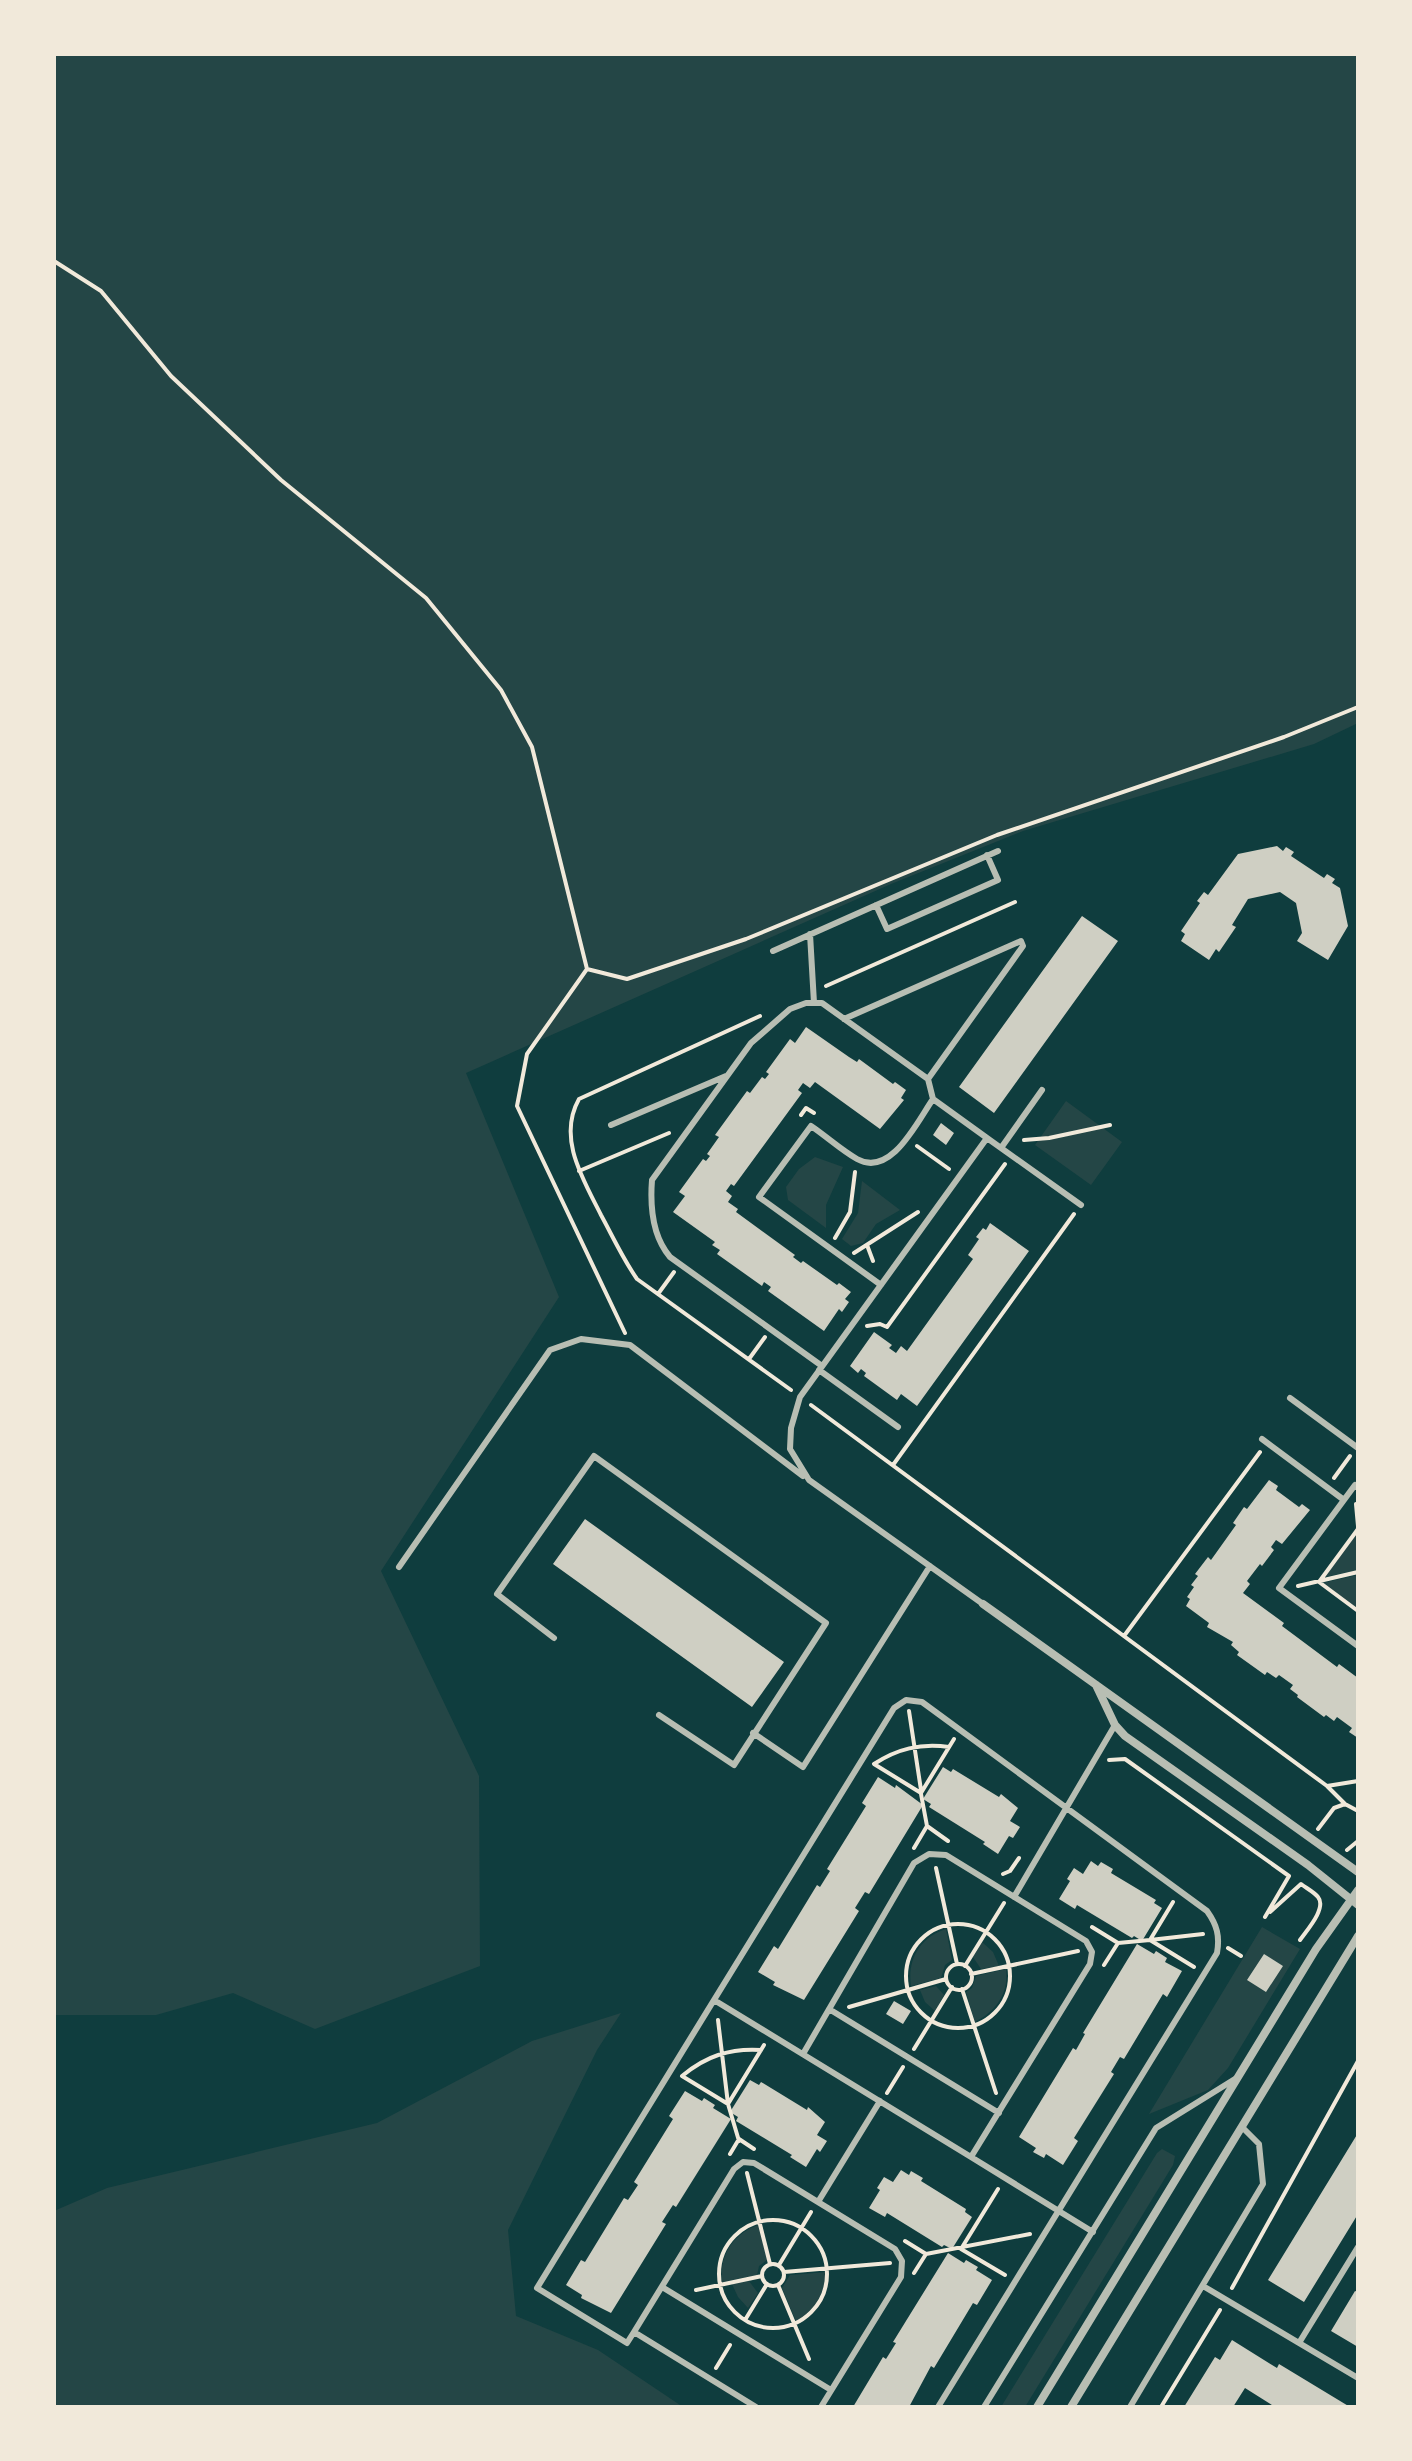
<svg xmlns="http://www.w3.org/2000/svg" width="1412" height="2461" viewBox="0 0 1412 2461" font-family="'Golos Text',sans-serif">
  <rect width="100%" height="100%" fill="#0f3d3e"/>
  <path fill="#244646" d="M54 54H1358V723L1314 744 1023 831 891 884 466 1073 559 1297 381 1571 479 1776 480 1966 315 2029 233 1993 156 2015H54Z
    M1066 1101 1122 1142 1091 1185 1035 1145Z
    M815 1157 843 1167 826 1205V1228L788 1200 786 1187 799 1169Z
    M862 1181 900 1210 876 1224 863 1243 851 1246 842 1239 858 1213Z
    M1356 1534 1358 1570 1325 1577Z
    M1358 1575V1609L1322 1583Z
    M1262 1927 1300 1949 1228 2068 1208 2090 1149 2114Z
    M946 1929 952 1960 945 1965 941 1978 911 1986C907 1960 920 1937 946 1929Z
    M982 1942 993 1952 999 1966 981 1969 973 1957Z
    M1006 1969C1009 1994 996 2011 975 2022L966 1992 972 1988 976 1976Z
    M936 1986 944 1995 935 2011 925 2002 920 1990Z
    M621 2013 597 2050 508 2230 516 2316 598 2350 683 2407H54V2211L107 2188 377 2123 532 2041Z
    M1162 2149 1175 2156 1173 2165 1025 2407H1001L1157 2153Z
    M758 2225 767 2260 759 2266 757 2275 722 2282C719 2256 733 2234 758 2225Z
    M826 2272C824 2295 815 2310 796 2321L782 2288 790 2275Z
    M749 2281 758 2293 748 2308 738 2297 732 2284Z"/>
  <path fill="#cfcfc3" d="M1277 846 1283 851 1286 847 1294 852 1291 856 1324 878 1327 874 1335 879 1332 883 1340 888 1348 926 1328 960 1297 941 1302 933 1296 903 1280 892 1248 899 1232 925 1236 927 1219 952 1216 949 1209 960 1181 941 1185 934 1181 931 1200 903 1197 901 1204 892 1208 895 1238 854Z
    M1082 916 1118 941 994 1113 959 1087Z
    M806 1027 849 1057 857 1062 859 1059 893 1084 895 1082 906 1090 901 1098 904 1100 880 1129 815 1082 810 1088 803 1083 798 1090 802 1093 734 1186 731 1184 726 1191 732 1196 728 1202 738 1209 736 1212 795 1255 793 1257 801 1263 803 1261 837 1285 839 1283 851 1292 845 1299 849 1302 842 1312 839 1309 824 1331 768 1291 771 1287 764 1282 762 1286 717 1254 720 1250 712 1245 715 1242 673 1212 685 1196 679 1192 703 1159 706 1161 710 1156 707 1154 719 1137 715 1135 747 1091 750 1093 762 1077 765 1079 769 1074 766 1072 790 1039 795 1043Z
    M941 1123 954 1133 946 1145 933 1135Z
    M990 1223 1029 1251 917 1406 901 1394 897 1400 864 1376 866 1373 861 1369 858 1373 850 1366 874 1332 892 1345 889 1348 896 1353 901 1346 907 1351 973 1259 968 1255 979 1239 976 1237 983 1228 986 1230Z
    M1269 1480 1278 1486 1276 1490 1299 1507 1302 1504 1310 1510 1282 1544 1276 1540 1271 1547 1274 1550 1262 1566 1260 1564 1247 1581 1250 1584 1243 1593 1284 1623 1282 1626 1337 1667 1339 1664 1358 1678V1738L1349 1732 1352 1728 1337 1717 1334 1721 1326 1715 1324 1717 1297 1697 1298 1695 1290 1689 1293 1685 1279 1675 1276 1678 1267 1672 1265 1675 1237 1655 1239 1652 1231 1645 1233 1642 1207 1627 1209 1623 1186 1606 1190 1599 1187 1597 1194 1587 1191 1585 1198 1576 1195 1574 1208 1557 1211 1560 1236 1525 1233 1523 1244 1507 1247 1509Z
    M585 1519 784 1662 752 1707 553 1564Z
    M943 1767 951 1772 953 1769 999 1797 1001 1794 1018 1808 1010 1821 1020 1827 1013 1838 1009 1836 998 1854 983 1844 985 1842 929 1807 931 1804 923 1799Z
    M878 1777 895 1788 896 1785 923 1805 869 1894 865 1892 855 1908 859 1911 804 2000 773 1985 775 1982 758 1972 774 1946 778 1949 817 1885 820 1887 830 1871 827 1869 866 1806 862 1803Z
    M1091 1861 1098 1866 1101 1862 1113 1869 1111 1873 1156 1900 1154 1903 1162 1908 1142 1941 1134 1936 1132 1938 1077 1905 1075 1909 1059 1899 1070 1881 1067 1879 1074 1868 1083 1874Z
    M1137 1944 1154 1954 1156 1951 1167 1958 1165 1962 1182 1971 1167 1997 1163 1994 1124 2059 1120 2057 1111 2072 1114 2074 1074 2138 1078 2141 1063 2165 1046 2154 1044 2158 1033 2152 1036 2148 1019 2137 1073 2048 1076 2050 1085 2034 1083 2033Z
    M1264 1954 1283 1966 1266 1992 1247 1980Z
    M894 2001 911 2011 903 2024 886 2014Z
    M750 2080 759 2085 761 2082 807 2110 808 2107 825 2122 817 2135 827 2141 820 2152 817 2149 806 2167 790 2157 792 2155 736 2121 738 2117 730 2112Z
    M685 2091 702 2101 704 2098 715 2105 713 2108 731 2119 676 2207 673 2205 662 2222 666 2224 611 2313 581 2298 582 2295 566 2285 581 2260 585 2262 624 2198 628 2200 638 2185 634 2182 673 2119 669 2116Z
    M1358 2133V2214L1304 2302 1268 2280Z
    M901 2170 909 2175 911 2171 923 2178 921 2181 966 2209 965 2212 972 2217 952 2249 944 2245 942 2247 887 2213 885 2217 869 2208 880 2190 877 2188 884 2177 893 2182Z
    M948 2253 964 2263 966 2260 978 2267 976 2270 992 2280 977 2305 973 2303 934 2368 931 2366 909 2407H853L883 2357 886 2359 896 2343 893 2342Z
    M1355 2291 1358 2292V2347L1331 2331Z
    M1232 2340 1277 2368 1279 2364 1350 2407H1275L1245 2388 1233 2407H1184L1215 2357 1220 2360Z"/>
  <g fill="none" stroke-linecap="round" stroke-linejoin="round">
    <path stroke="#f1e9da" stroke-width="4" d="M54 261 101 291 171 376 281 480 426 598 501 690 532 747 587 969 527 1054 517 1106 625 1333
      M587 969 627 979 746 939 997 835 1284 737 1358 707
      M826 986 1015 902
      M760 1016 579 1099C557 1138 583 1179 601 1215 613 1237 623 1259 637 1279L791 1390
      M801 1115 806 1108 814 1113
      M1024 1140 1049 1138 1110 1125
      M917 1146 949 1169
      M579 1171 669 1133
      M835 1238 850 1212 855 1172
      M867 1245 873 1261
      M854 1253 918 1212
      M658 1294 674 1272
      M867 1326 880 1324 887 1327 1005 1164
      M749 1359 765 1337
      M811 1405 1327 1786 1345 1804 1358 1811
      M893 1465 1074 1214
      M1334 1478 1350 1456
      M1356 1504 1358 1526
      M1358 1529 1319 1582 1358 1611
      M1298 1586 1358 1572
      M1124 1636 1260 1452
      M909 1711 921 1790
      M949 1747C920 1743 897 1749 874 1764L921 1793 954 1739
      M1109 1760 1125 1759 1289 1876 1265 1917
      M1327 1786 1358 1781
      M921 1794 927 1826
      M1318 1829 1334 1808 1345 1804
      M914 1848 927 1826 948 1841
      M1347 1850 1358 1841
      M936 1868 957 1964
      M1003 1874 1010 1871 1019 1858
      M1173 1902 1150 1940 1194 1967
      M1270 1912 1301 1884C1306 1888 1314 1892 1318 1897 1327 1908 1307 1930 1300 1940
      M906 1976a52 52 0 1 1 104 0a52 52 0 1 1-104 0Z
      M1092 1927 1118 1943 1104 1965
      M1150 1940 1203 1934
      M1118 1943 1150 1940
      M1228 1948 1241 1956
      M946 1977a13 13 0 1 1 26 0a13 13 0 1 1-26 0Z
      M965 1966 1004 1903
      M971 1974 1078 1951
      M962 1989 996 2093
      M849 2007 946 1979
      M718 2020 728 2104 739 2141
      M914 2049 952 1987
      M761 2050C730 2048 706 2056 682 2076L728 2104 761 2050 764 2045
      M887 2093 903 2067
      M730 2154 739 2139 754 2149
      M747 2173 770 2264
      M998 2189 961 2249 1005 2275
      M719 2274a54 54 0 1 1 108 0a54 54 0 1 1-108 0Z
      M905 2241 926 2254 914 2273
      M926 2254 1030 2234
      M762 2275a11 11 0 1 1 22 0a11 11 0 1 1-22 0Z
      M779 2265 811 2212
      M784 2272 890 2263
      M778 2285 809 2359
      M1232 2288 1358 2061
      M696 2290 762 2276
      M745 2320 767 2284
      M716 2368 730 2345
      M1161 2407 1220 2310"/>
    <path stroke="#b8beb3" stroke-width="6" d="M876 905 887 929 998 880 987 855
      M810 934 814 1003
      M773 951 998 851
      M844 1019 1021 941 1023 946 928 1079
      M611 1125 726 1076
      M1001 1148 1042 1090
      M881 1285 759 1197 811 1126C826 1136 841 1150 857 1159 891 1178 917 1122 933 1099L987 1138
      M822 1366 670 1257C652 1236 650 1206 652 1180L751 1043 790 1009 806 1003H822L928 1079 933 1099
      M819 1370 898 1427
      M1290 1398 1358 1448
      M1262 1439 1344 1500
      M1358 1488 1355 1485 1279 1588 1358 1646
      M399 1567 550 1350 581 1339 630 1345 803 1476
      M983 1604 809 1480 790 1449 791 1428 800 1397 987 1138 1081 1205
      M554 1638 497 1594 594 1456 826 1623 734 1765 659 1715
      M753 1733 803 1767 930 1566
      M1014 1897 1115 1725
      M714 2000 537 2288 627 2343 634 2332 756 2407
      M829 2009 999 2113
      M803 2054 914 1863 929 1854 946 1855 1086 1941 1092 1952 1090 1964 971 2157 1093 2232
      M818 2202 880 2101
      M1203 2286 1358 2378
      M662 2287 831 2390
      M634 2332 734 2169 743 2162 754 2163 895 2249 902 2261 901 2277 821 2407
      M1299 2343 1358 2247
      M938 2407 1217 1953C1220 1936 1217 1925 1207 1911L922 1702 906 1700 894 1708 714 2000 971 2157
      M984 2407 1156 2128 1235 2079
      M1130 2407 1263 2184 1259 2144 1242 2127"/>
    <path stroke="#b8beb3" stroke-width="8" d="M983 1604 1358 1872
      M1096 1685 1115 1725 1125 1736 1308 1865 1358 1905
      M1037 2407 1316 1949 1358 1890
      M1071 2407 1358 1936"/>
  </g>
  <rect width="1412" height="2461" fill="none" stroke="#f1e9da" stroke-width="112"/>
</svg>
